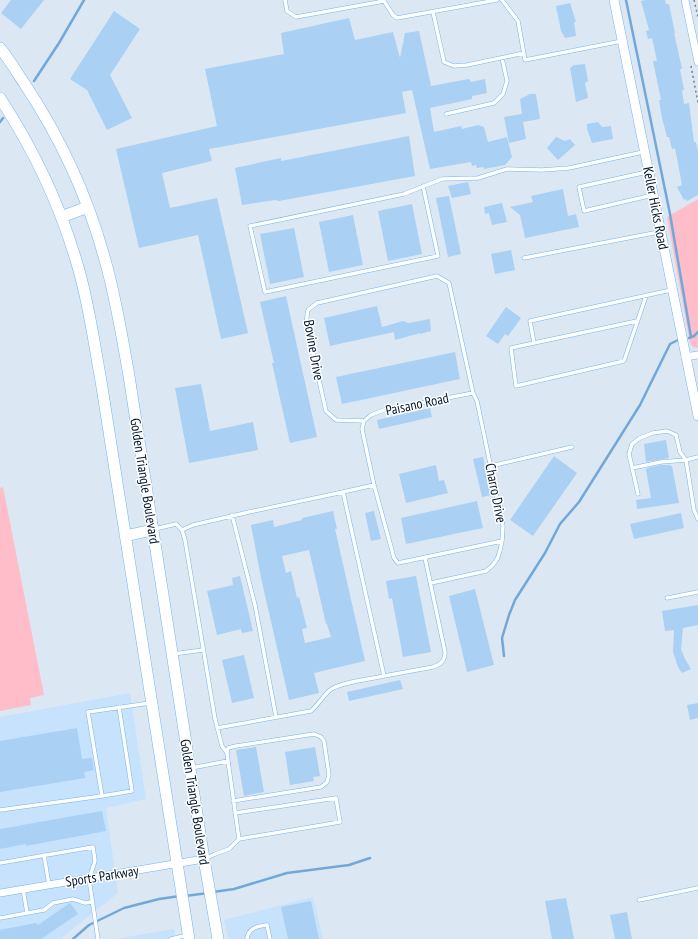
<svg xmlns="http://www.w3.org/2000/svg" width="698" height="939" viewBox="0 0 698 939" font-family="'PT Sans Narrow',sans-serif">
  <rect width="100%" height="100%" fill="#dbe8f4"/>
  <path fill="#c6e2fc" d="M130 693 146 799 106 808 118 893 60 939H0V717Z
    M313 897 323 939H228L224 920Z
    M174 929 175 939H115Z"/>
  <path fill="#febdc8" d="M698 199V348H697L693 347 690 343 667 217Z
    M3 487 44 695 30 698 31 705 0 711V488Z"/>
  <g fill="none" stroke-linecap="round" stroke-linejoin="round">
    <path stroke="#72a8d9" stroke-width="2.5" d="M626 0 670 214 691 337
      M34 81 59 43 84 0
      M0 122 3 118
      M689 338 694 336 698 332
      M504 656 502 638 509 615 515 600 545 553 560 524 579 502 640 405 670 344 678 340
      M213 892 234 889 287 873 349 865 370 858
      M185 896 208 893
      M73 939 89 925 124 908 159 899 180 896"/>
  </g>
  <path fill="#aad0f4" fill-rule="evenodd" d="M11 0H44L21 29 1 13Z
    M646 0H665L666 4H669L675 33H674L681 64 682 69H680L684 90H682L684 104 689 103 694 142H696L698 152V195L687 201 686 199 684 200 677 187 682 185 675 148 672 149 669 137H667L662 118 659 100H661L653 61H657L652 38 648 39 646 31 649 30 641 1Z
    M570 3 576 22H574L576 36 565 38 561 31 556 6Z
    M114 11 140 29 110 75 132 118 107 130 87 90 70 79Z
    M349 18 355 40 393 32 400 58 405 33 419 31 431 86 469 79 471 82 485 79 487 93 472 96V99L430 108 434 132 461 126 462 129 478 125 484 127 488 142 507 137 512 157 505 165 484 169 483 167 477 168 476 165 472 166 471 162 430 169 412 90 402 92 406 113 209 149 212 161 162 173 170 208 217 198 248 333 221 339 198 235 139 248 116 149 217 126 205 69 284 54 281 33Z
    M585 64 588 81 585 83 588 98 576 102 570 68 574 65Z
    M530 94H536L540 119 523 122 526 139 509 143 504 117 522 114 520 99Z
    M598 122 602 127 611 126 613 139 592 143 587 129V124Z
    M409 136 415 176 279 201 275 200 242 205 235 168 281 158V161Z
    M556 137 565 141 570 139 575 145 558 160 547 148Z
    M468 182 471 194 452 198 448 186Z
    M563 189 568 216 576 214 579 227 525 238 520 215 510 207 533 202 531 196Z
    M449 196 461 254 448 257 436 198Z
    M502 203 507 222 492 225 489 213 485 214 484 207Z
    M412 204 422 254 388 261 378 211Z
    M353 215 363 265 329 272 319 222Z
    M294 228 304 277 270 284 260 234Z
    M511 250 515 270 495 274 491 254Z
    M286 296 317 437 290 443 272 363H274L260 302Z
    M377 306 382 327 403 321 409 323 430 319 431 331 420 334V333L395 340 394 332 330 346 324 318Z
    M506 307 521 318 508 336 505 334 498 344 486 336Z
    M455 352 460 379 342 404 336 377Z
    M201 384 210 431 253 422 258 450 189 463 175 388Z
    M430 408 432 417 379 429 377 420Z
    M666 440 669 458 646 462 644 444Z
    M554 456 577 473 533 536 510 520Z
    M483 457 491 495 482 497 473 459Z
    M436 465 439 481 444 480 448 493 406 503 399 474Z
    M661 465H670L671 466H672L679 503 637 509 636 500 651 498 646 470 647 468Z
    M477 501 483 528 406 544 401 518Z
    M333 511 337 529H335L365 661 314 673 319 693 289 700 261 578 251 525 273 520 274 527 302 520V518ZM309 550 326 624H327L331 637 305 643 302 629 307 628 299 597 297 598 291 571 286 573 282 556Z
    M374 511 381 539 371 541 365 513Z
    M681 513 684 528 634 539 630 524Z
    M240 576 253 631 242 633 241 629 217 635 207 591 233 585 232 578Z
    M416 576 431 652 403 657 392 598 389 599 386 581Z
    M475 589 494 665 467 672 449 596Z
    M698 605V625L683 628 681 649 685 659 691 669 682 673 678 667 673 652 674 630 665 631 662 611Z
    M244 655 254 698 232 703 222 660Z
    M400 680 403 689 349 701 347 692Z
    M698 703V718L690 720 687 705Z
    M77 728 82 759 92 758 94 770 84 772 85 778 0 792V741Z
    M256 747 264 792 244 796 236 750Z
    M315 747 320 776 313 777 314 781 290 785 285 752Z
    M102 811 106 831 26 846V844L0 849V829Z
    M566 898 574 939H552L545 901Z
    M311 901 319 939H288L281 907Z
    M70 903 78 914 41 939H0V930L36 923 38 925Z
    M627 912 632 939H615L610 915Z"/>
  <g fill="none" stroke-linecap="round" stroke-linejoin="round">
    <g stroke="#73b4ee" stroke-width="4.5">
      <path id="service" d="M285 0 287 11 296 17 384 1 393 15 397 18 497 0
        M502 0 518 21 525 60 622 41
        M433 12 444 62 454 66 467 65 524 53
        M446 114 494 103 503 94 507 81 502 58
        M647 172 579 187 584 211 653 195
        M423 186 438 256 265 292 250 226 404 194 442 179 478 178 507 169 542 170 569 168 643 152
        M524 258 659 232
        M437 276 449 283 473 393 477 401 503 526 502 541 398 563 394 558 374 485 362 429 364 421 336 420 326 411 306 323 308 310 317 303Z
        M646 296 624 361 516 386 511 348 534 343 530 321 671 290
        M534 343 637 321
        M364 421 371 415 384 410 473 393
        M491 466 572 447
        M632 468 661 462 686 460 694 510 698 519
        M343 492 374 485
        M638 494 629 454 632 444 640 438 653 433 667 431 676 435 680 452 686 460 698 457
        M232 515 255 605 276 717
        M155 529 176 524 182 530 185 540 215 719 222 746 227 753
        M182 530 193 525 249 512 343 492 384 676C371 679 340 682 330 690 323 696 318 705 311 711L217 728
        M431 583 486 571C499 561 499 555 502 541
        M667 598 698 592
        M173 654 203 650
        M384 676 433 667C441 664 445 661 445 652L425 558
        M228 761 227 753 228 748 236 746 314 734 321 737 324 741 329 775 327 782 321 787 233 801
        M191 768 228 761 239 839 229 849 215 854 205 859
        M102 796 132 791 119 707
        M0 810 102 796 88 712 150 703
        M235 813 336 798 340 822 239 839
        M44 855 49 885
        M0 863 93 847 95 861 89 879 98 939
        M23 889 27 913
        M639 900 698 888
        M0 918 44 910 53 903 73 899 85 903 92 902
        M171 939 188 935
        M247 939C248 928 258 926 267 925L270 939"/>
    </g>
    <g stroke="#73b4ee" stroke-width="8">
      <path id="minor" d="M685 0 698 62
        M685 357 698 355
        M0 893 204 859"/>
    </g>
    <g stroke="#73b4ee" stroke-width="10">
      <path id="tertiary" d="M614 0 698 416"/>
    </g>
    <g stroke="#73b4ee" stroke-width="12">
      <path id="primary" d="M0 48C9 59 16 71 24 83 60 137 88 197 105 260 116 298 122 337 129 376L204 859 218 939
        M0 98C34 150 61 207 78 267 89 304 94 343 101 381L189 939
        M61 217 88 207
        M125 536 152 530"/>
    </g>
    <path stroke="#6d7f90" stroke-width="1.5" stroke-dasharray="2 3" stroke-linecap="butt" d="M694 0 698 17
      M691 66 698 103"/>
    <use href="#service" stroke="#fff" stroke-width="3.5"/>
    <use href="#minor" stroke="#fff" stroke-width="7"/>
    <use href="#tertiary" stroke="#fff" stroke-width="9"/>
    <use href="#primary" stroke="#fff" stroke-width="11"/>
  </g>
  <g text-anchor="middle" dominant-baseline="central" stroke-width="3" stroke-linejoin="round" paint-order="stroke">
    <g font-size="14" fill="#00172d" stroke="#fff">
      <text transform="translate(656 208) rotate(79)">Keller Hicks Road</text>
      <text transform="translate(314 350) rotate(80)">Bovine Drive</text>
      <text transform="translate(417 404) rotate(-12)">Paisano Road</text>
      <text transform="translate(145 481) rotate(81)">Golden Triangle Boulevard</text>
      <text transform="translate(496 493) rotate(79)">Charro Drive</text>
      <text transform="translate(195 802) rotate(81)">Golden Triangle Boulevard</text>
      <text transform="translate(102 876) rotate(-9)">Sports Parkway</text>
    </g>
  </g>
</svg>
